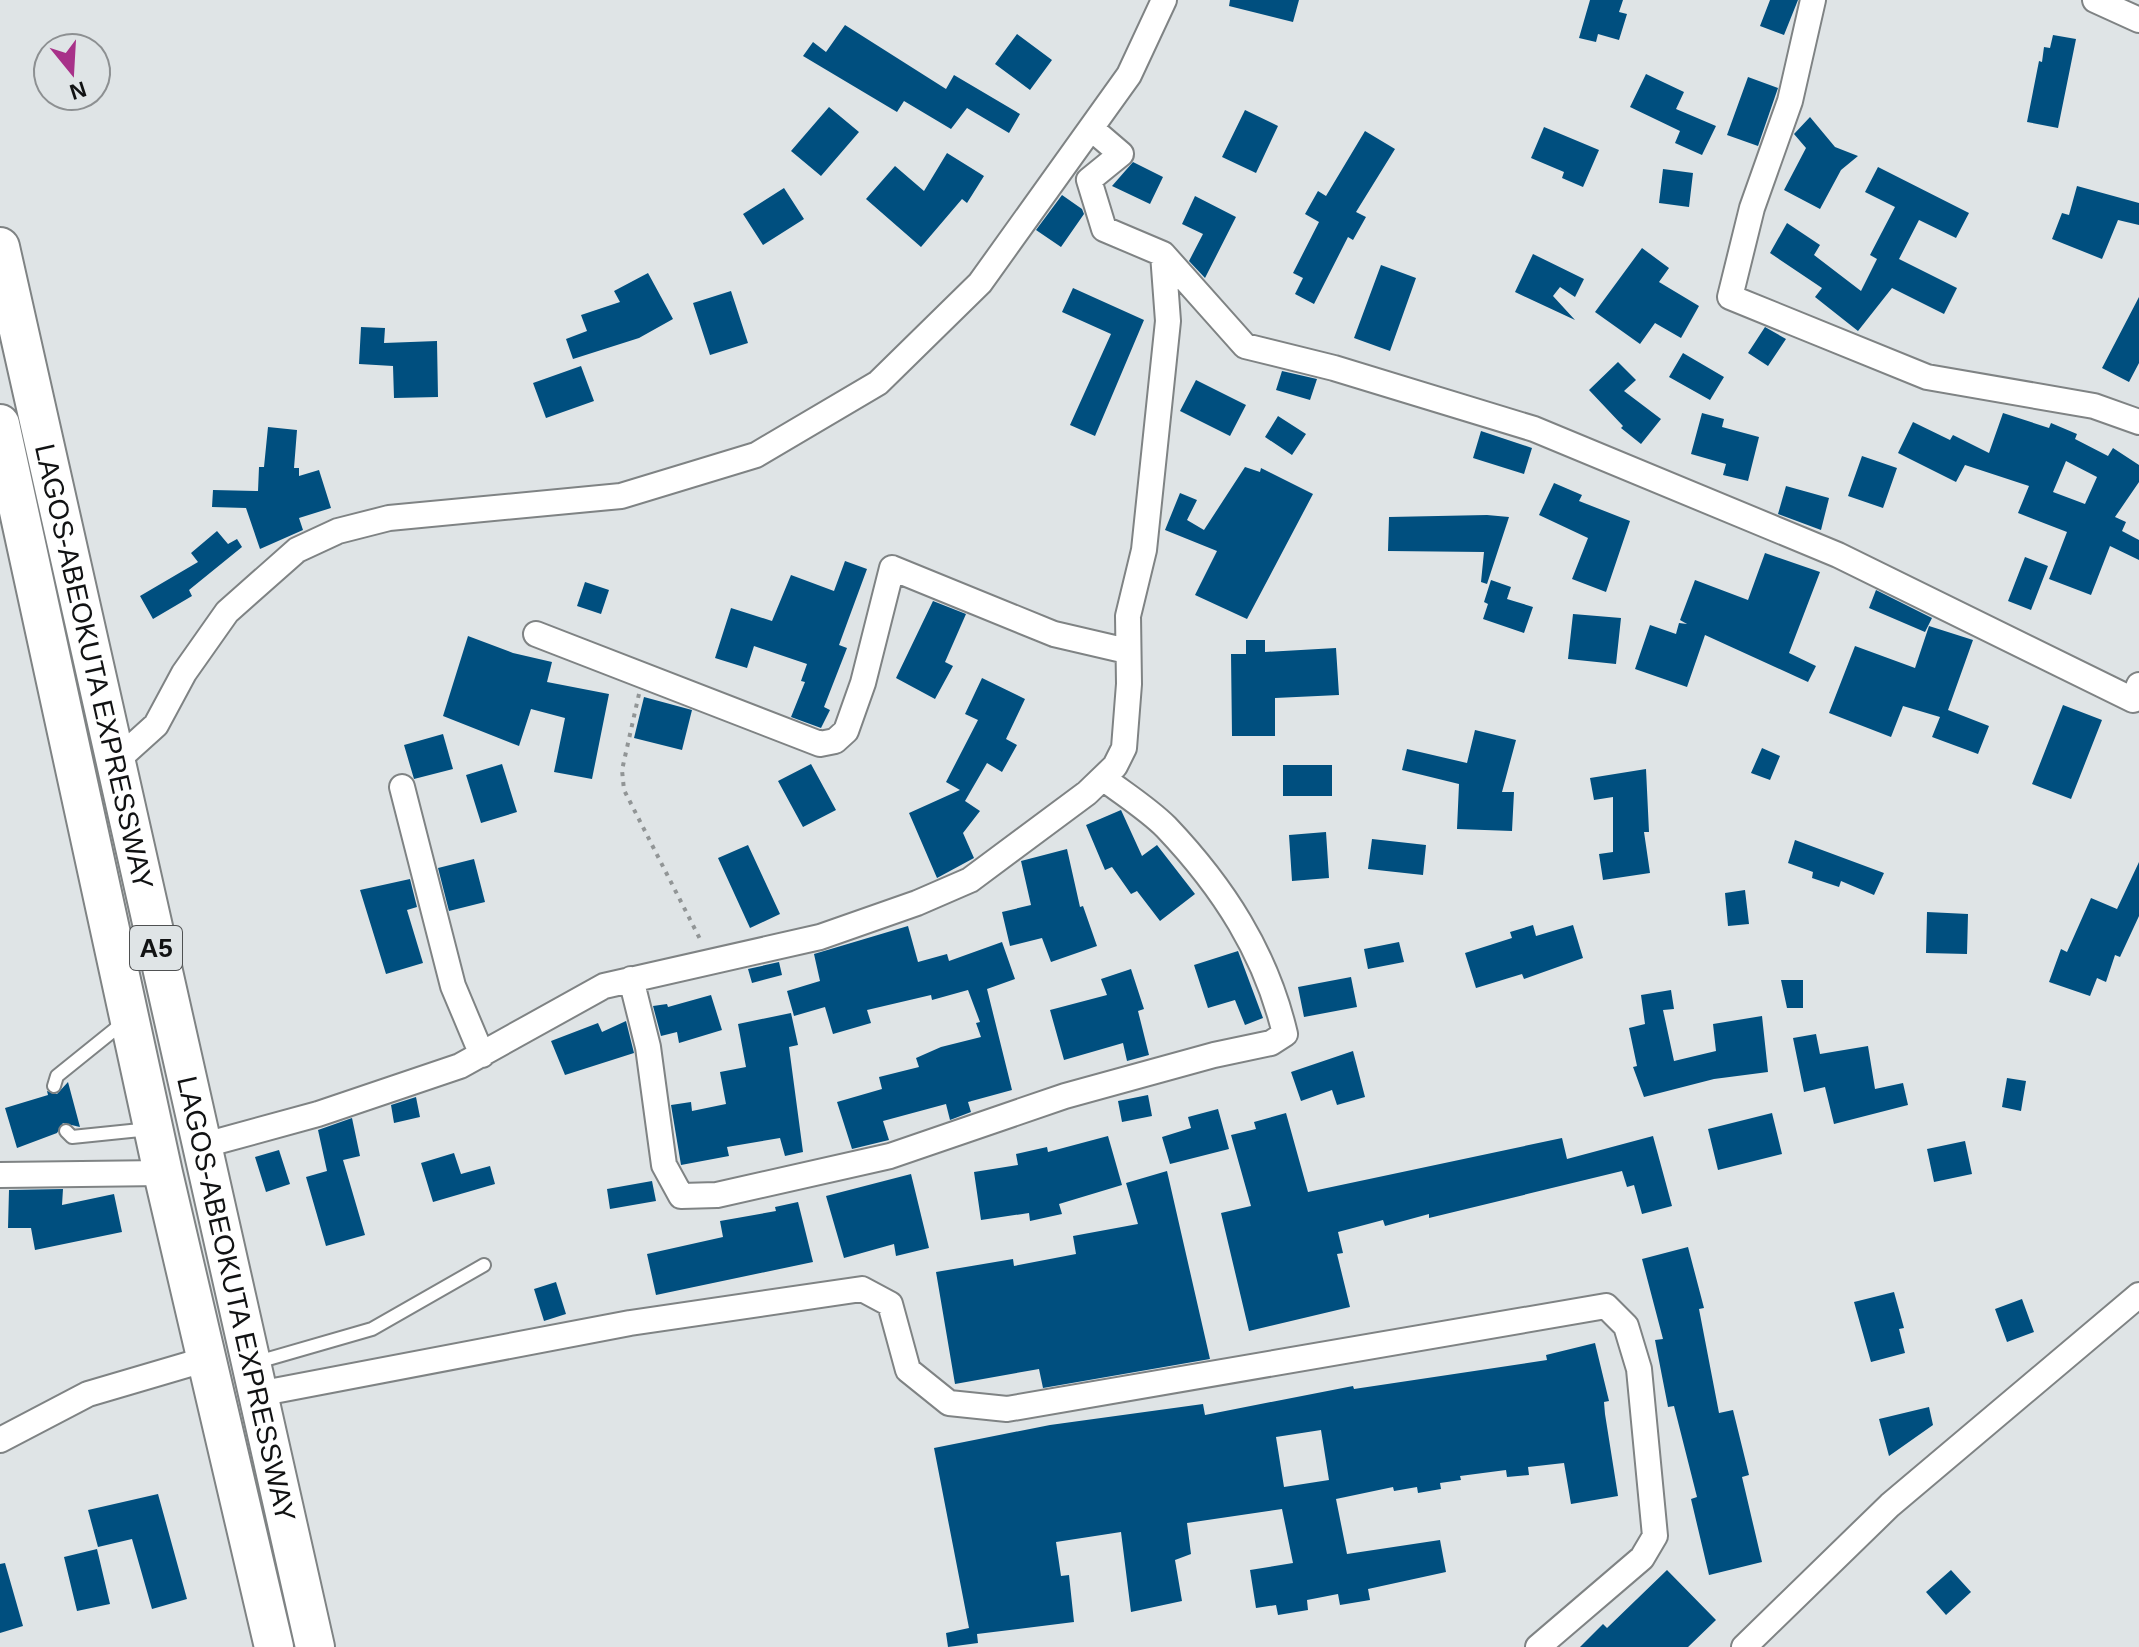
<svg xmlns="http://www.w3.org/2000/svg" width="2139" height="1647" viewBox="0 0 2139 1647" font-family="Arial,sans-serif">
  <rect width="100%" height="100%" fill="#dfe4e6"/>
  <path fill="#004f7f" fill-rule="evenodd" d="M1230 0H1299L1293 22 1229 6Z
    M1590 0H1623L1619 12 1627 14 1619 40 1598 34 1596 42 1579 38Z
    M1770 0H1798L1784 35 1760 26Z
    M845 25 946 89 954 75 1020 114 1009 133 967 108 951 129 904 101 897 112 803 56 813 42 826 52Z
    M1017 34 1052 60 1030 90 995 64Z
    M2053 35 2076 39 2058 128 2027 122 2039 61 2042 62 2044 47 2050 48Z
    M1646 74 1684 92 1676 109 1716 126 1702 155 1675 143 1680 131 1630 107Z
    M1748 77 1778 88 1758 146 1727 135Z
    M829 107 859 132 821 176 791 151Z
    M1245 110 1278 126 1256 173 1222 157Z
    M1810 117 1835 147 1858 156 1841 170 1820 209 1784 190 1806 148 1794 134Z
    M1544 127 1599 150 1583 187 1562 178 1564 172 1531 158Z
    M1365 131 1395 149 1356 212 1366 217 1353 240 1348 237 1314 304 1295 294 1303 278 1293 273 1319 222 1305 214 1318 191 1326 196Z
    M947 153 984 176 967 203 962 199 921 247 866 199 895 166 924 191Z
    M1133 162 1163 177 1150 204 1112 186Z
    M1878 167 1969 213 1956 238 1919 220 1899 259 1957 288 1944 314 1892 288 1858 331 1815 297 1822 288 1770 253 1787 223 1820 245 1814 255 1861 291 1877 259 1870 255 1895 207 1865 192Z
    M1663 169 1693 173 1689 207 1659 203Z
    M2077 186 2139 203V225L2118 220 2102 259 2052 239 2062 213 2069 215Z
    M784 188 804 219 763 245 743 214Z
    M1062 195 1082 209 1084 214 1061 247 1036 230Z
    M1195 196 1236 217 1205 278 1189 261 1203 234 1182 224Z
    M1642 248 1669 268 1659 282 1699 306 1681 338 1655 323 1640 344 1595 312Z
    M1533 254 1584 279 1575 297 1560 287 1553 296 1575 320 1515 292Z
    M1381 265 1416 278 1390 351 1354 338Z
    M648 273 673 319 639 338 573 359 566 339 587 331 581 315 620 302 614 291Z
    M1073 288 1144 320 1095 436 1070 425 1111 334 1062 312Z
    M731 291 748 343 710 355 693 303Z
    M2139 297V363L2129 382 2102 368Z
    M361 327 385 328 384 343 437 341 438 397 394 398 393 366 359 364Z
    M1765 327 1786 339 1768 366 1748 353Z
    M1683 353 1724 377 1710 400 1669 377Z
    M1618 362 1636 380 1624 391 1661 419 1641 444 1621 428 1623 426 1589 390Z
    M581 366 594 401 546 418 533 383Z
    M1282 371 1317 379 1310 400 1276 390Z
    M1196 380 1246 405 1230 436 1180 411Z
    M1702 413 1724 419 1722 427 1759 437 1748 481 1723 475 1726 464 1691 454Z
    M2003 413 2049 428 2051 423 2077 434 2075 439 2108 456 2113 448 2139 465V482L2115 517 2126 522 2122 531 2139 540V560L2110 546 2091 595 2049 579 2067 532 2018 513 2029 486 1965 465 1956 482 1898 453 1913 422 1950 440 1953 435 1989 453ZM2066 461 2097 477 2085 504 2053 492Z
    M1278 416 1306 434 1292 455 1265 437Z
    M268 427 297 430 294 468H299V476L319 470 331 508 299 518 303 530 260 549 246 508 212 507 213 490 258 491 259 467H264Z
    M1481 431 1532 448 1524 474 1473 458Z
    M1862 456 1897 468 1883 508 1848 496Z
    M1245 467 1260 472 1261 468 1313 494 1247 619 1195 595 1217 551 1165 530 1180 493 1197 500 1187 520 1204 530Z
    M1554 483 1582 495 1579 501 1630 521 1606 592 1572 579 1588 538 1539 515Z
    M1786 486 1829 498 1821 530 1778 514Z
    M1487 515 1509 517 1487 584 1481 582 1484 552 1388 551 1389 517Z
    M217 531 228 544 237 539 242 547 189 590 192 596 153 619 140 596 198 562 191 553Z
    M1765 553 1820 572 1789 653 1816 666 1808 682 1705 635 1687 687 1635 669 1650 625 1676 634 1679 623 1687 624 1680 620 1695 580 1748 600Z
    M2025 557 2048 566 2031 610 2008 601Z
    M845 561 867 569 839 645 847 648 824 707 830 710 821 728 791 717 805 682 801 681 807 664 754 646 747 668 715 658 731 608 772 621 791 575 834 591Z
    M1491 580 1511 587 1507 599 1533 607 1524 633 1483 619 1488 604 1484 602Z
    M585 582 609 590 601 614 577 606Z
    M1876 590 1932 618 1925 632 1869 608Z
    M933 601 966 614 945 662 953 666 935 699 896 678Z
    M1573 614 1621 618 1616 664 1568 659Z
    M1929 626 1973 640 1948 710 1989 726 1978 754 1932 737 1940 717 1903 706 1891 737 1829 713 1855 646 1915 668Z
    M468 636 513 653 552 662 547 682 609 694 592 779 554 772 565 718 531 709 519 746 443 716Z
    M1246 640H1265V652L1336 648 1339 695 1275 698V736H1232L1231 654H1246Z
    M982 678 1025 699 1006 739 1017 745 1002 772 987 763 965 801 980 811 963 833 974 858 937 878 909 813 960 790 946 782 978 720 965 714Z
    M644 697 692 710 682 750 634 738Z
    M2063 705 2102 720 2071 799 2032 784Z
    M1475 730 1516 740 1502 792H1514L1512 831 1457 829 1459 784 1402 770 1407 749 1467 763Z
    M443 734 453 769 414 779 404 745Z
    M1762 748 1780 756 1770 780 1751 773Z
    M502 764 517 812 481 823 466 775Z
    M811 764 836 810 803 827 778 781Z
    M1283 765H1332V796H1283Z
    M1646 769 1649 832H1644L1650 873 1603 880 1599 854 1613 852V797L1594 800 1590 778Z
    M1121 810 1142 856 1157 845 1195 894 1160 921 1137 891 1131 894 1112 867 1105 870 1086 825Z
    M1326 832 1329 878 1292 881 1289 835Z
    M1372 839 1426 845 1423 875 1368 869Z
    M1795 840 1884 873 1874 895 1841 881 1839 887 1812 878 1813 872 1788 863Z
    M748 845 780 914 750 928 718 858Z
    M1067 849 1080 907 1083 906 1097 946 1051 962 1042 938 1010 946 1002 912 1031 905 1021 861Z
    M474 859 485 902 449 911 438 868Z
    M2139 862V916L2120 957 2115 955 2106 982 2097 978 2090 996 2049 982 2061 949 2067 952 2091 898 2117 909Z
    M410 879 417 907 407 910 423 963 386 974 360 890Z
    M1745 890 1749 924 1728 926 1725 893Z
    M1927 912 1968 914 1967 954 1926 953Z
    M1533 925 1536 936 1573 925 1583 958 1524 979 1522 974 1476 988 1465 953 1512 938 1510 932Z
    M908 926 918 962 947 954 949 961 1002 942 1015 979 987 989 1012 1090 968 1102 971 1112 950 1120 946 1104 883 1121 889 1140 852 1149 837 1102 882 1089 879 1077 919 1067 916 1058 941 1047 981 1037 976 1023 980 1022 968 990 932 1000 931 995 867 1010 871 1023 833 1034 825 1007 794 1016 787 991 820 981 814 954Z
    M1399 942 1404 962 1368 969 1364 949Z
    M1238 951 1263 1018 1245 1025 1235 1000 1208 1008 1194 965Z
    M779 962 782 975 752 983 748 969Z
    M1131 969 1144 1009 1138 1011 1149 1055 1127 1061 1123 1043 1064 1060 1050 1010 1107 995 1101 979Z
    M1351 977 1357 1007 1304 1017 1298 987Z
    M1781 980H1803V1008H1787Z
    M1671 990 1674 1009 1663 1010 1674 1061 1716 1051 1713 1024 1762 1016 1768 1072 1714 1079 1644 1097 1633 1067 1637 1066 1629 1028 1645 1024 1641 995Z
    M711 995 722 1030 679 1043 677 1032 661 1036 653 1006 667 1004 668 1007Z
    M791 1013 798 1045 789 1047 803 1152 785 1156 780 1138 727 1147 729 1156 681 1165 671 1105 691 1102 692 1111 726 1104 720 1072 746 1067 738 1024Z
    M626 1021 634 1053 565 1075 551 1041 598 1023 602 1032Z
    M1816 1034 1820 1054 1868 1046 1875 1089 1903 1083 1908 1105 1834 1124 1825 1087 1804 1092 1793 1038Z
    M1353 1051 1365 1097 1337 1105 1332 1090 1301 1101 1291 1072Z
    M2007 1078 2026 1081 2021 1111 2002 1107Z
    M68 1082 80 1127 63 1123 57 1133 17 1148 5 1108 48 1095 47 1091 57 1094Z
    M1148 1095 1152 1116 1122 1122 1118 1101Z
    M416 1097 420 1117 394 1123 391 1105Z
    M1218 1109 1229 1149 1170 1164 1162 1137 1191 1128 1188 1117Z
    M1286 1113 1308 1192 1562 1138 1567 1159 1653 1136 1672 1206 1642 1214 1634 1185 1627 1187 1622 1171 1429 1218V1214L1385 1226 1383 1220 1338 1232 1343 1253 1337 1254 1350 1307 1249 1331 1221 1213 1251 1206 1231 1135 1256 1129 1254 1122Z
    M1772 1113 1782 1154 1718 1170 1708 1129Z
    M352 1118 360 1156 343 1160 365 1235 326 1246 306 1177 327 1171 318 1130Z
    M1108 1136 1122 1185 1059 1204 1062 1214 1030 1221 1029 1213 981 1220 974 1172 1018 1165 1016 1154 1047 1147 1048 1152Z
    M1965 1141 1972 1174 1934 1182 1927 1149Z
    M279 1150 290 1184 266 1192 255 1157Z
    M454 1153 461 1174 490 1166 495 1184 433 1202 421 1163Z
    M1167 1171 1210 1359 1043 1388 1039 1369 955 1384 936 1272 1013 1259 1014 1266 1076 1254 1073 1236 1138 1224 1126 1183Z
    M911 1174 929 1248 896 1256 894 1244 844 1258 826 1196Z
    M652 1181 656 1201 610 1209 607 1189Z
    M63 1189 62 1205 114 1194 122 1232 35 1250 31 1228H8L9 1190Z
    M798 1202 813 1262 656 1295 647 1254 723 1237 720 1221 776 1211 775 1207Z
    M1688 1247 1704 1308 1699 1309 1719 1413 1733 1410 1749 1475 1742 1477 1762 1562 1709 1575 1691 1499 1697 1497 1674 1406 1668 1407 1655 1340 1663 1339 1642 1259Z
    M556 1282 566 1314 544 1321 534 1289Z
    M1894 1292 1904 1328 1899 1329 1905 1353 1871 1362 1854 1302Z
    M2022 1299 2034 1332 2007 1342 1995 1309Z
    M1595 1343 1609 1401 1604 1402 1605 1414 1618 1496 1571 1504 1564 1463 1528 1467 1529 1475 1507 1477 1506 1470 1460 1476 1461 1480 1440 1483 1441 1489 1418 1493 1417 1487 1394 1491 1393 1487 1336 1499 1347 1554 1440 1540 1446 1572 1368 1589 1370 1600 1340 1605 1338 1594 1307 1600 1308 1610 1278 1615 1276 1605 1256 1608 1250 1570 1293 1563 1282 1509 1187 1523 1191 1554 1175 1560 1182 1601 1131 1612 1121 1532 1056 1542 1061 1576 1069 1575 1074 1622 977 1634 978 1643 948 1647 946 1633 969 1628 934 1448 1050 1425 1203 1404 1205 1415 1353 1386 1354 1389 1547 1360 1546 1355ZM1321 1430 1329 1480 1284 1487 1276 1437Z
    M1929 1407 1933 1425 1889 1456 1879 1419Z
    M158 1494 187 1599 152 1609 132 1539 98 1547 88 1510Z
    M97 1549 110 1604 77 1611 64 1557Z
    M5 1563 23 1626 0 1633V1564Z
    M1667 1570 1716 1620 1688 1647H1580L1603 1624 1607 1628Z
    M1951 1570 1971 1592 1946 1615 1926 1592Z"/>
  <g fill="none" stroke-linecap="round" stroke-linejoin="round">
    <g stroke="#7f8384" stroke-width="16">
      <path id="service" d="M54 1086 57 1076 124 1022
        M66 1131 72 1137 150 1129
        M254 1363 372 1329 484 1265"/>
    </g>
    <g stroke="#7f8384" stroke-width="28">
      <path id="minor" d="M1813 0 1790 101 1752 208 1730 297 1927 377 2094 406 2139 422
        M2095 0 2139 20
        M1093 130 1121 154 1089 180 1104 229 1163 254 1245 346 1334 368 1534 429 1838 555 2133 700 2139 685
        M536 634 820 744 835 741 846 731 863 683 892 568 1054 634 1127 651
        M114 763 156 725 184 673 227 612 297 550 338 531 389 518 621 496 756 455 878 383 980 283 1129 75 1164 0
        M402 787 453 986 482 1055
        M631 979 648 1047 664 1165 681 1196 717 1195 890 1156 1065 1096 1214 1055 1271 1043 1285 1034C1266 953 1223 887 1166 827 1148 809 1124 794 1103 778
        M201 1146 318 1114 460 1066 604 986 820 937 917 903 970 880 1087 793 1115 766 1124 748 1129 684 1128 616 1144 550 1168 321 1163 254
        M0 1175 163 1173
        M258 1394 630 1323 862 1289 890 1304 908 1370 949 1403 1007 1409 1606 1306 1626 1326 1639 1369 1655 1536 1642 1558 1538 1647
        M0 1440 88 1394 207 1359
        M1744 1647 1890 1505 2139 1295"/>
    </g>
    <g stroke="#7f8384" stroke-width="42">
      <g id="trunk">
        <path id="s1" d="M0 247 315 1647"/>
        <path d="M0 424 163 1173 274 1647"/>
      </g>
    </g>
    <path stroke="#919596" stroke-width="4" stroke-dasharray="4 6" stroke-linecap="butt" d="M639 694 622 770 624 790 701 941"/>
    <use href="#service" stroke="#fff" stroke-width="12"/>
    <use href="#minor" stroke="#fff" stroke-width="24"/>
    <use href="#trunk" stroke="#fff" stroke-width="38"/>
  </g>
  <g text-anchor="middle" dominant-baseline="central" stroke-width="8" stroke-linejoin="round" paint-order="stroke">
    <rect fill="#dfe4e6" stroke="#4f5152" stroke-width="2" x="130" y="926" width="52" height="44" rx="6"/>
    <g font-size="26" font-weight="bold" fill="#111213">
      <text x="156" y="948">A5</text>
    </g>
    <g font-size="28" fill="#111213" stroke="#dfe4e6">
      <text stroke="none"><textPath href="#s1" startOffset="430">LAGOS-ABEOKUTA EXPRESSWAY</textPath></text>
      <text stroke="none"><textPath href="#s1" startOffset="1078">LAGOS-ABEOKUTA EXPRESSWAY</textPath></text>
    </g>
  </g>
  <g transform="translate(72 72) rotate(162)"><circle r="38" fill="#dfe4e6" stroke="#8d9092" stroke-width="2"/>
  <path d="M0-6L14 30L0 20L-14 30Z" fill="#a83189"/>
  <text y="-12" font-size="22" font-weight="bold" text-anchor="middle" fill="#111213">N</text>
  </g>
</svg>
